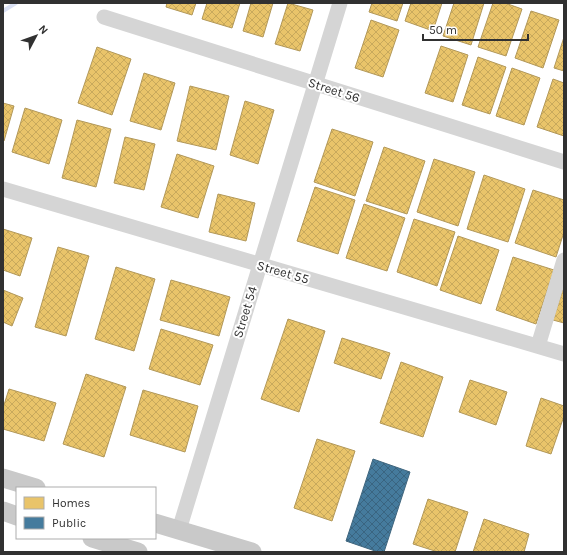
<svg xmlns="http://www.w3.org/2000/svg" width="567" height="555" viewBox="0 0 567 555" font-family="Karla,sans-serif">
  <defs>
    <pattern id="homes-cross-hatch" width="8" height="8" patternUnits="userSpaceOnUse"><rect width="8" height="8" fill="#e9c46a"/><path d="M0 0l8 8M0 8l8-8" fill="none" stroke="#c8a95c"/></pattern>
    <pattern id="public-cross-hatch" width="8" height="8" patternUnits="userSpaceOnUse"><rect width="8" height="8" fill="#457b9d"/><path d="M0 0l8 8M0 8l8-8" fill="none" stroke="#3a6581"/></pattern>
  </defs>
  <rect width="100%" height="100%" fill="#fff"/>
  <path fill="url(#homes-cross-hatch)" stroke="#b29859" d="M167 3H196L192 15 166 7Z
    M207 3H240L232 28 202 19Z
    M251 3H273L263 37 243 31Z
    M288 3 313 10 300 51 275 44Z
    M372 3H403L397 21 369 12Z
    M411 3H442L433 31 405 21Z
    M454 3H484L471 45 443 36Z
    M493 3H505L522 9 506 56 478 47Z
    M531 11 559 20 543 68 515 58Z
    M371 20 399 30 383 77 355 68Z
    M564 37V71L554 68Z
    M441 46 468 55 453 102 425 93Z
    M97 47 131 59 112 115 78 103Z
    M478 57 506 67 490 114 462 105Z
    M512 68 540 78 524 125 496 116Z
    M144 73 175 83 161 130 130 121Z
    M553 79 564 83V136L537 127Z
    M190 86 229 96 216 150 177 141Z
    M245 101 274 110 258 164 230 155Z
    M3 103 14 106 4 141H3Z
    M25 108 62 120 49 164 12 152Z
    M77 120 111 129 96 187 62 178Z
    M332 129 373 142 355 196 314 182Z
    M125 137 155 144 144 190 114 183Z
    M384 147 425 161 407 214 366 201Z
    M177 154 214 166 198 218 161 207Z
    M434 159 475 172 458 226 417 212Z
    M484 175 525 189 508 242 467 229Z
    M315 187 355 200 338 254 297 241Z
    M533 190 564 200V232L556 257 515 243Z
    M218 194 255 203 246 241 209 232Z
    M364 204 405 218 387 271 346 258Z
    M414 219 455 232 437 286 397 272Z
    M3 229 32 238 20 276 3 270Z
    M458 236 499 250 481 304 440 290Z
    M58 247 89 256 66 336 35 327Z
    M513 257 554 270 536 324 496 310Z
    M116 267 155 279 134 351 95 339Z
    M171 280 230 297 219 336 160 320Z
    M564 286V323L553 320Z
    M3 290 23 298 12 326 3 322Z
    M288 319 325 331 299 412 261 399Z
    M161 329 213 345 200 385 149 369Z
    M342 338 390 353 381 379 334 363Z
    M401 362 443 377 423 437 380 423Z
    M86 374 126 387 104 457 63 444Z
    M470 380 507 392 496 425 459 412Z
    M9 389 56 403 44 441 3 429V408Z
    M143 390 198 406 185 452 130 435Z
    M541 398 564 406V416L551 454 526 446Z
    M317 439 355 451 332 521 294 508Z
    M428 499 468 512 455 552H438L413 544Z
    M484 519 529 534 524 552H473Z"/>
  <path fill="url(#public-cross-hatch)" stroke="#3f657d" d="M373 459 410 472 384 552H378L346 541Z"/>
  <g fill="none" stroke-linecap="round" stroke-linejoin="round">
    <path stroke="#dae1f4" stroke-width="4" d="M3 11 16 3"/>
    <path stroke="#d5d5d5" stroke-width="15" d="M104 17 564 162
      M3 189 564 354
      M538 346 564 260
      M179 530 340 3"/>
    <path stroke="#c9c9c9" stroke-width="19" d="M3 478 36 488
      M3 511 17 516
      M155 523 252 552
      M92 538 138 552"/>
  </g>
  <g text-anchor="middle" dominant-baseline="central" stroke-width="4" stroke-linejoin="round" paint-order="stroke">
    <g font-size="13" fill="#313131" stroke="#fff">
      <text transform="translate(334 90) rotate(18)">Street 56</text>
      <text transform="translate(283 272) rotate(16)">Street 55</text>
      <text transform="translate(245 312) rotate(-73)">Street 54</text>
    </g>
  </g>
  <rect width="567" height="555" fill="none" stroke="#313131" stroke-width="8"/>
  <rect x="16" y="487" width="140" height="52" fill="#ffffff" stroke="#adadad"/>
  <rect x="24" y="497" width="20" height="12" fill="#e9c46a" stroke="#adadad"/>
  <text x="52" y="507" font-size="12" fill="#313131">Homes</text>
  <rect x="24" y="517" width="20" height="12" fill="#457b9d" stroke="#adadad"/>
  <text x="52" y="527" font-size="12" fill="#313131">Public</text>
  <g transform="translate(36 36) rotate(49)" stroke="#ffffff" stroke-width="3" paint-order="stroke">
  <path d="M0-3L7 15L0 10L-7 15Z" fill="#313131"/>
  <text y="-6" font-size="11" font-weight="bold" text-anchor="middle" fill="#313131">N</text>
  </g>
  <path d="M423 34v6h105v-6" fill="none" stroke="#313131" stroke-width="2"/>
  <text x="429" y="34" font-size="12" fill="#313131" stroke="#ffffff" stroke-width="3" paint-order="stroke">50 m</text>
</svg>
